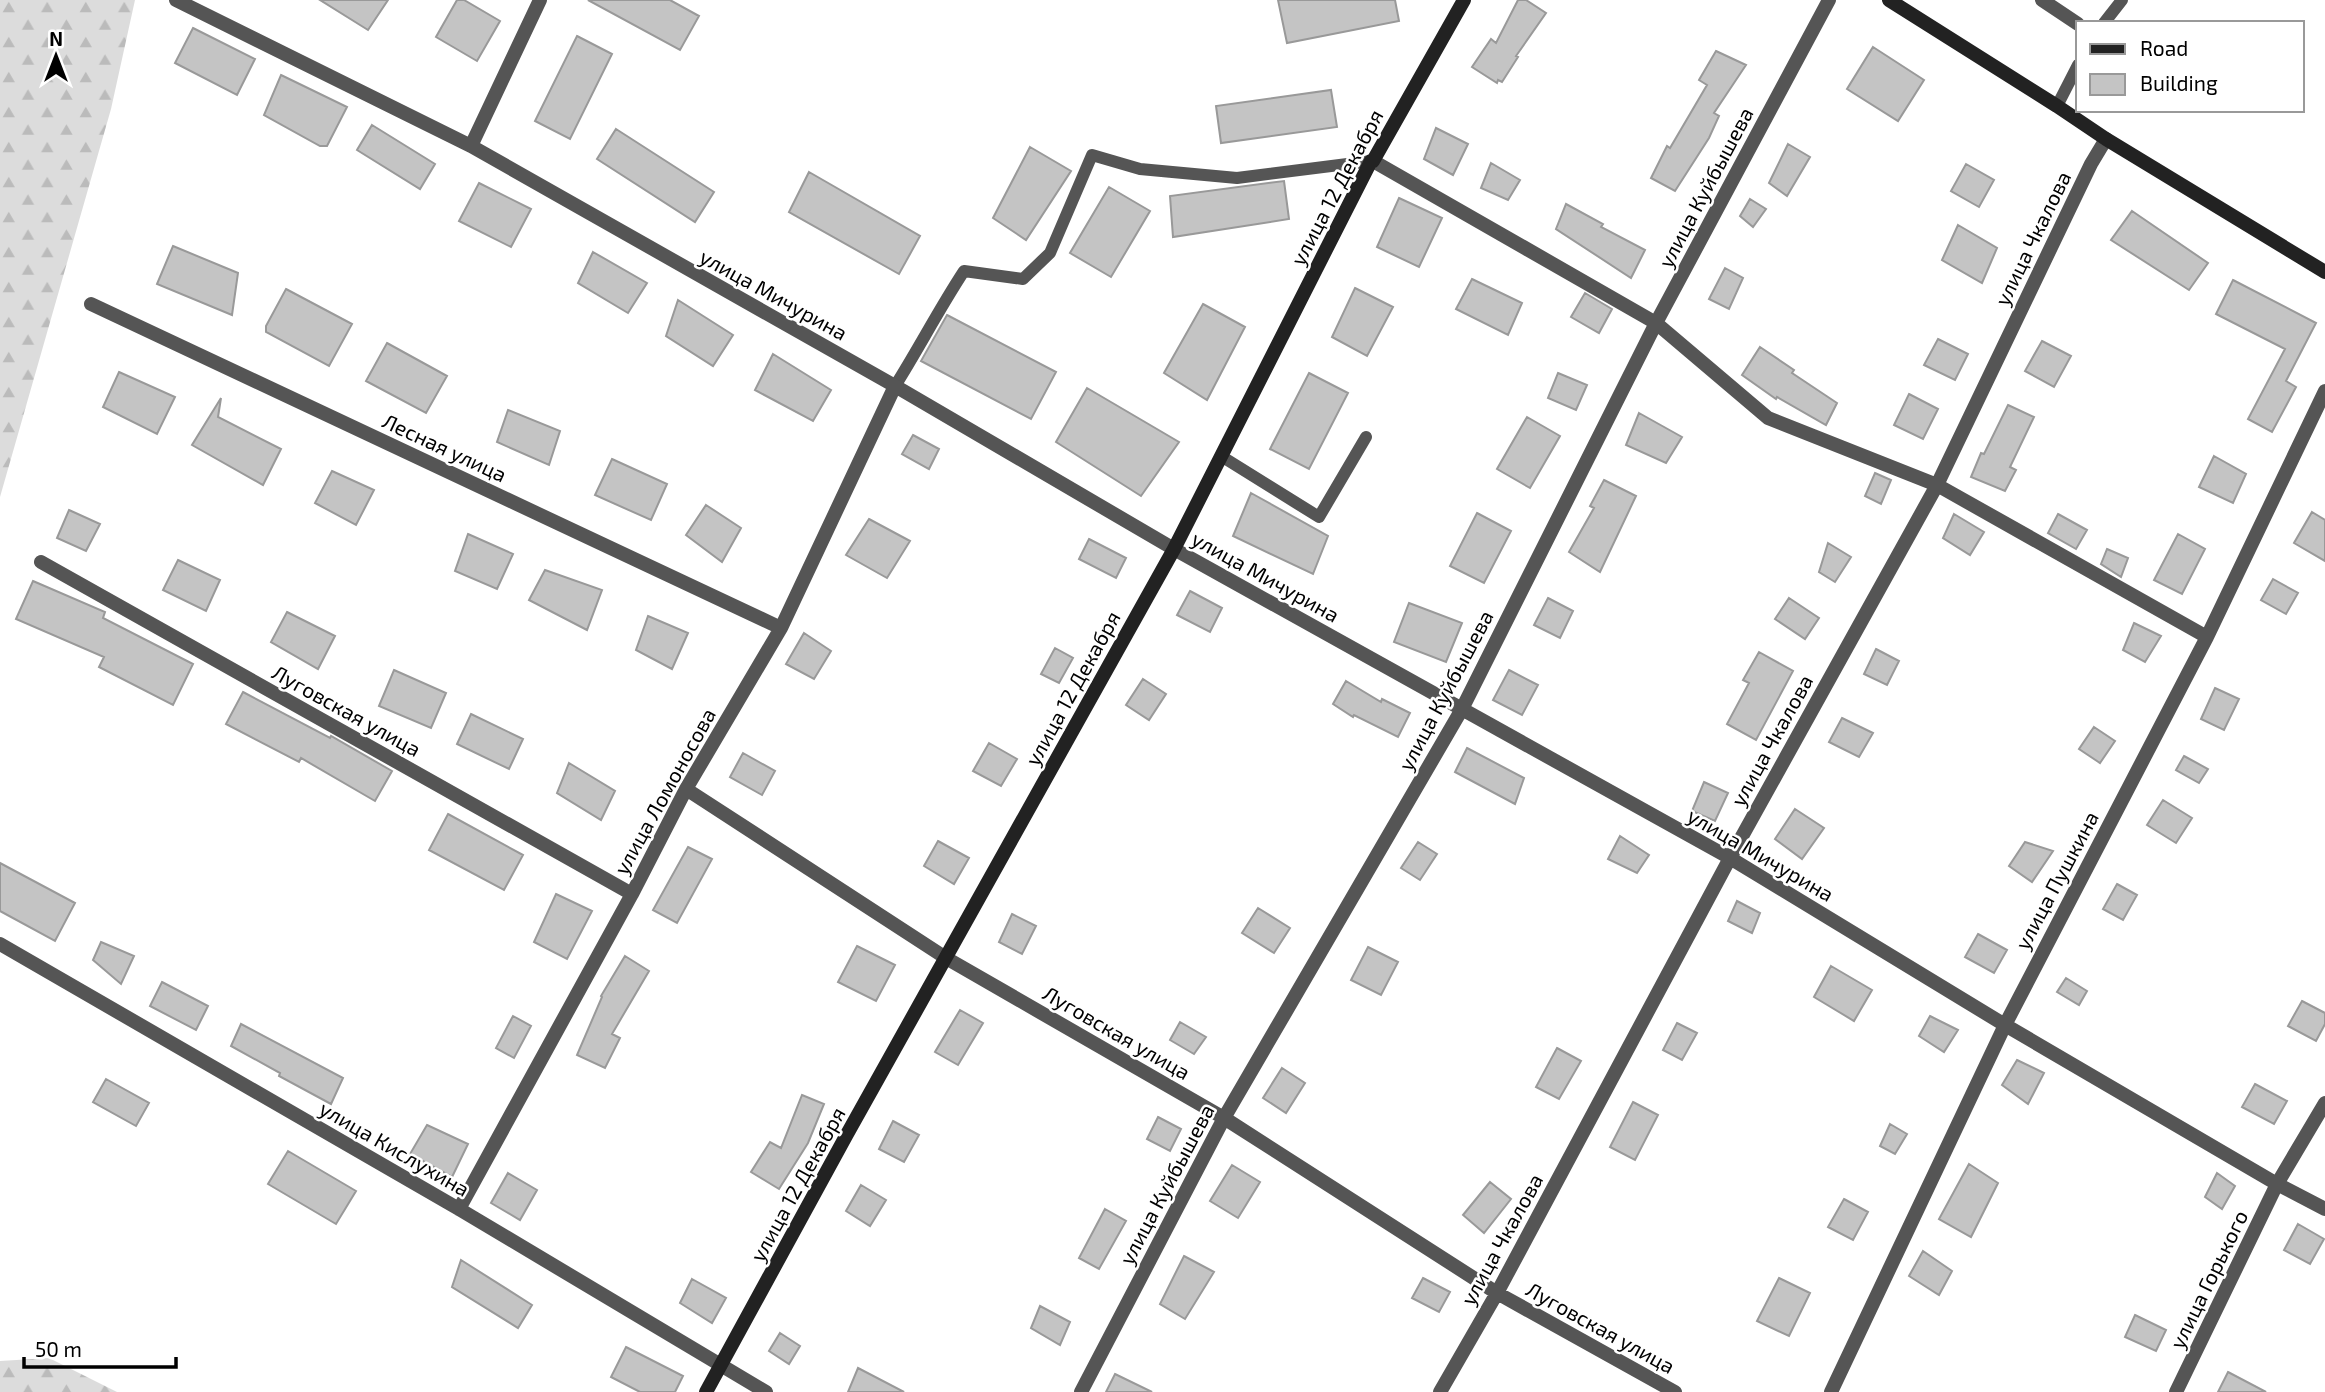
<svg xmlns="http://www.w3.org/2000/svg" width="2325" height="1392" viewBox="0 0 2325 1392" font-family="'Exo 2',sans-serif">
  <defs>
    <pattern id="forest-firs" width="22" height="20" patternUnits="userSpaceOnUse" patternTransform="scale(1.75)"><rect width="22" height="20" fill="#dcdcdc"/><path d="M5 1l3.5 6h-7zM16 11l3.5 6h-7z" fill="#bbb"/></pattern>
  </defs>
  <rect width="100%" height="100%" fill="#fff"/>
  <path fill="url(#forest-firs)" d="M0 0H135L111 109 0 497Z
    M49 1358 117 1392H0V1361Z"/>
  <path fill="#c4c4c4" stroke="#999" stroke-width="2" d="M320 0H388L368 30Z
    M457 0H464L500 21 477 61 436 37Z
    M588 0H670L699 16 680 50Z
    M1278 0H1395L1399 21 1287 43Z
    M1518 0H1526L1546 13 1516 56 1518 57 1502 82 1498 80 1497 83 1472 67 1491 39 1496 43Z
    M193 28 255 59 237 95 175 63Z
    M577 36 612 54 570 139 535 121Z
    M1873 47 1924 80 1898 121 1847 89Z
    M1716 51 1746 65 1714 113 1719 116 1709 138 1675 191 1651 178 1667 146 1670 148 1707 85 1699 80Z
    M281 75 347 107 327 146H320L264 115Z
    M1331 90 1337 127 1221 143 1216 106Z
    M372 125 435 164 420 189 357 150Z
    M1436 128 1468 144 1453 175 1424 159Z
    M616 129 714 192 695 222 597 159Z
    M1788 144 1810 157 1787 196 1769 183Z
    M1030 147 1071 171 1026 240 993 218Z
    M1491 163 1520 180 1508 200 1481 188Z
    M1966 164 1994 180 1979 207 1951 191Z
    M809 172 920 236 899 274 789 212Z
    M1284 181 1289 219 1173 237 1170 196Z
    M479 183 531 209 511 247 459 221Z
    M1109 187 1150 211 1111 277 1070 253Z
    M1399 198 1442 218 1419 267 1377 247Z
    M1750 199 1766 209 1753 227 1740 216Z
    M1566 204 1603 224 1601 227 1645 250 1631 278 1556 229Z
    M2132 211 2208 263 2189 290 2111 240Z
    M1958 225 1997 248 1982 283 1942 260Z
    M173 246 238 273 232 315 157 284Z
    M593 252 647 283 628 313 578 283Z
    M1725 268 1743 278 1729 309 1709 299Z
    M1472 279 1522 303 1508 335 1456 309Z
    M2233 280 2316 323 2286 381 2296 387 2272 432 2248 419 2285 349 2216 314Z
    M1355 288 1393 307 1367 356 1332 337Z
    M286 289 352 324 329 366 266 332V326Z
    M1585 293 1612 309 1599 333 1571 317Z
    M678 300 733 335 713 366 666 336Z
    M1203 304 1245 327 1207 400 1164 373Z
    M947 315 1056 372 1031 419 921 361Z
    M1938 339 1968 354 1955 380 1924 365Z
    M2042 341 2071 356 2054 387 2025 371Z
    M387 343 447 376 426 413 366 381Z
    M1760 347 1794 370 1792 373 1837 403 1826 425 1777 397 1776 399 1742 375Z
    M773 354 831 390 813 421 755 390Z
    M119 372 175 397 157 434 103 407Z
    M1309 373 1348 393 1309 469 1270 449Z
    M1558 373 1587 385 1576 410 1548 398Z
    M1087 388 1179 442 1141 496 1056 442Z
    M1909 394 1938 409 1923 439 1894 425Z
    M221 398 218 417 281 449 263 485 192 445Z
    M2008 405 2034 417 2010 467 2016 470 2005 491 1971 477 1981 453 1984 454Z
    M508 410 560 431 549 465 497 442Z
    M1639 413 1682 437 1666 463 1626 445Z
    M1527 417 1560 436 1530 488 1497 469Z
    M913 435 939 449 929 469 902 454Z
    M2214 456 2246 474 2233 503 2199 487Z
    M612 459 667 484 651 520 595 495Z
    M332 471 374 490 356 525 315 503Z
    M1875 473 1891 480 1881 504 1865 496Z
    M1604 480 1636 496 1600 572 1569 552 1594 508 1590 506Z
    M1251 493 1328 536 1313 574 1233 536Z
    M706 505 741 528 722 562 686 535Z
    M69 510 100 524 86 551 57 538Z
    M2312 512 2325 520V561L2294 543Z
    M1477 513 1511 531 1484 583 1450 566Z
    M1954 514 1984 532 1970 555 1943 538Z
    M2058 514 2087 530 2076 549 2048 533Z
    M869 519 910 541 887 578 846 555Z
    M468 534 513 554 497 589 455 571Z
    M2178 534 2205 549 2182 594 2154 580Z
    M1089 539 1126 558 1116 578 1079 559Z
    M1828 543 1851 557 1835 582 1819 572Z
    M2107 549 2128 558 2121 577 2101 564Z
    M178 560 220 580 206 611 163 590Z
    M545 570 602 590 587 630 529 600Z
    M2273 579 2298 593 2286 614 2261 600Z
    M33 581 105 612 103 618 193 664 173 705 99 667 104 657 16 619Z
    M1190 591 1222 608 1210 632 1177 615Z
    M1548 598 1573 611 1560 638 1534 625Z
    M1789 598 1819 618 1805 639 1775 619Z
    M1409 603 1462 623 1446 662 1394 642Z
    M287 612 335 636 318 669 271 642Z
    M648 616 688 633 672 669 636 650Z
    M2134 623 2161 636 2145 662 2123 650Z
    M804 633 831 651 814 679 786 664Z
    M1055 648 1073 658 1059 683 1041 674Z
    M1876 649 1899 661 1887 685 1864 674Z
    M1759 652 1793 671 1756 740 1727 724 1749 683 1743 680Z
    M394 670 446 693 431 728 379 706Z
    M1509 670 1538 685 1522 715 1493 700Z
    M1143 679 1166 694 1149 720 1126 705Z
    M1346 681 1381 702 1382 699 1410 713 1398 737 1354 715 1353 717 1333 704Z
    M2215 688 2239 699 2224 730 2201 719Z
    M243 692 330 738 331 736 392 771 375 801 301 758 299 762 226 724Z
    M471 714 523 739 509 769 457 744Z
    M1842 718 1873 733 1859 757 1829 742Z
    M2094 727 2115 741 2100 763 2079 749Z
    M989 743 1017 759 1001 786 973 771Z
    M1467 748 1524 778 1515 804 1455 772Z
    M743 753 775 771 762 795 730 777Z
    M2184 756 2208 769 2199 783 2176 770Z
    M569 763 615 791 601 820 557 793Z
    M1704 782 1728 793 1715 821 1692 811Z
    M2163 800 2192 818 2176 843 2147 825Z
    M1795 809 1824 828 1802 859 1775 839Z
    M448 814 523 855 504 890 429 850Z
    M1620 836 1649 855 1637 873 1608 859Z
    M938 841 969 858 954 884 924 866Z
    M1418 842 1437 854 1420 880 1401 868Z
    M2025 842 2053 851 2032 882 2009 866Z
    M688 847 712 859 677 923 653 910Z
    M0 863 75 903 55 941 0 911Z
    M2117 884 2137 895 2123 920 2103 909Z
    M556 894 592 911 567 959 534 942Z
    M1737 901 1760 913 1752 933 1728 921Z
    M1258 908 1290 928 1274 953 1242 933Z
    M1012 914 1036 926 1022 954 999 942Z
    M1978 934 2007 950 1994 973 1965 957Z
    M101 942 134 956 121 984 93 960Z
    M857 946 895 965 876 1001 838 982Z
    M1368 947 1398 962 1381 995 1351 980Z
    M625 956 649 971 612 1034 620 1038 605 1068 577 1055 602 997 601 996Z
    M1831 966 1872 990 1854 1021 1814 997Z
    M2066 978 2087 991 2079 1005 2057 992Z
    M162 982 208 1006 196 1030 150 1006Z
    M2302 1001 2325 1013V1024L2316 1041 2288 1026Z
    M960 1010 983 1023 958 1065 935 1052Z
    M513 1016 531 1026 514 1058 496 1048Z
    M1930 1016 1958 1030 1944 1052 1919 1036Z
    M1180 1022 1206 1037 1194 1054 1170 1040Z
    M1677 1023 1697 1033 1682 1060 1663 1050Z
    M241 1024 343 1078 331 1104 279 1076 280 1073 231 1046Z
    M1557 1048 1581 1061 1559 1099 1536 1087Z
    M2017 1060 2044 1073 2028 1104 2002 1085Z
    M1282 1068 1305 1083 1286 1113 1263 1098Z
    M106 1079 149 1103 136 1126 93 1102Z
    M2255 1084 2287 1101 2274 1124 2242 1107Z
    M802 1095 824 1104 808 1143 779 1189 751 1172 770 1142 781 1148Z
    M1633 1102 1658 1115 1635 1160 1610 1147Z
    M1158 1117 1181 1129 1170 1151 1147 1139Z
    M893 1121 919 1135 904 1162 879 1149Z
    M1890 1124 1907 1134 1895 1154 1880 1146Z
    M427 1125 468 1144 452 1177 410 1154Z
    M288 1151 356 1191 336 1224 268 1184Z
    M1969 1164 1998 1183 1971 1237 1939 1219Z
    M1232 1165 1260 1182 1238 1218 1210 1201Z
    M508 1173 537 1190 520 1220 491 1203Z
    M2217 1173 2235 1186 2222 1209 2205 1197Z
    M1490 1182 1511 1199 1484 1233 1463 1215Z
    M861 1185 886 1200 870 1226 846 1211Z
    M1844 1199 1868 1212 1853 1240 1828 1227Z
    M1105 1209 1126 1221 1099 1269 1079 1258Z
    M2298 1224 2324 1239 2310 1264 2284 1250Z
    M1923 1251 1952 1271 1939 1295 1909 1276Z
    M1184 1256 1214 1272 1185 1319 1160 1304Z
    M461 1260 532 1305 518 1328 452 1287Z
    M1423 1278 1450 1292 1439 1312 1412 1298Z
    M1779 1278 1810 1293 1789 1336 1757 1321Z
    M692 1279 726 1298 712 1323 680 1303Z
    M1040 1306 1070 1322 1060 1345 1031 1328Z
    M2135 1315 2166 1330 2156 1351 2125 1337Z
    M780 1333 800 1346 789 1364 769 1351Z
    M626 1347 683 1376 675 1392H640L611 1377Z
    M858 1368 904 1392H848Z
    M2228 1372 2266 1392H2218Z
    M1115 1374 1152 1392H1106Z"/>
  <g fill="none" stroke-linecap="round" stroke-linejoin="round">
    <path stroke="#555" stroke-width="12" d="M2104 23 2122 0
      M2057 106 2078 65
      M895 386C919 348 939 309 964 271L1023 279 1050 253 1092 155 1140 169 1237 178 1371 161
      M1221 456 1319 517 1366 437"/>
    <path stroke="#555" stroke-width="14" d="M176 0 471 146 895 386 1174 549 1730 858 2005 1025 2277 1184 2325 1209
      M2042 0 2078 24
      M471 146 540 0
      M1373 161 1656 323 1768 418 1937 485 2207 637
      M91 304 781 628
      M41 562 632 894
      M686 789 946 958 1224 1118 1497 1293 1675 1392
      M0 944 459 1209 766 1392
      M459 1209 632 894 686 789 781 628 895 386
      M1081 1392 1224 1118 1462 709 1656 323 1829 0
      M1440 1392 1497 1293 1730 858 1937 485 2091 164 2106 139
      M1831 1392 2005 1025 2207 637 2325 391
      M2176 1392 2277 1184 2325 1103"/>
    <path stroke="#222" stroke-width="14" d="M1889 0 2057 106 2106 139 2325 272
      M706 1392 846 1136 1174 549 1371 161H1373L1464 0"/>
  </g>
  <g text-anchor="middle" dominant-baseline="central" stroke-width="5" stroke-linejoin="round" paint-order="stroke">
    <g font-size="21" fill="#000" stroke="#fff">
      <text transform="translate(1336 187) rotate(-62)">улица 12 Декабря</text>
      <text transform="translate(1705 187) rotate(-62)">улица Куйбышева</text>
      <text transform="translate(2032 238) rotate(-64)">улица Чкалова</text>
      <text transform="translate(774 294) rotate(29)">улица Мичурина</text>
      <text transform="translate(445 447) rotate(25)">Лесная улица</text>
      <text transform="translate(1266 576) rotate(29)">улица Мичурина</text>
      <text transform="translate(1072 688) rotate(-61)">улица 12 Декабря</text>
      <text transform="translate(1445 690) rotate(-62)">улица Куйбышева</text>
      <text transform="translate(347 710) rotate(29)">Луговская улица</text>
      <text transform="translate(1771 740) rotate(-61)">улица Чкалова</text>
      <text transform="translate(664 791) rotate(-61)">улица Ломоносова</text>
      <text transform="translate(1761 854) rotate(30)">улица Мичурина</text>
      <text transform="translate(2056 880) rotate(-62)">улица Пушкина</text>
      <text transform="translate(1117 1032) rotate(30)">Луговская улица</text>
      <text transform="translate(395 1148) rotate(30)">улица Кислухина</text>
      <text transform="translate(797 1184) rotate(-61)">улица 12 Декабря</text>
      <text transform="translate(1166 1184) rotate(-62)">улица Куйбышева</text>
      <text transform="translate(1501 1239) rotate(-61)">улица Чкалова</text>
      <text transform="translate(2208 1279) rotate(-64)">улица Горького</text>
      <text transform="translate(1601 1327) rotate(29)">Луговская улица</text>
    </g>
  </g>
  <rect x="2076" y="21" width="228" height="91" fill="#ffffff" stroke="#999999" stroke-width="2"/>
  <rect x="2090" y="44" width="35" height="10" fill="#222222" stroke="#999999" stroke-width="2"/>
  <text x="2140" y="56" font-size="21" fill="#000000">Road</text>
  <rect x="2090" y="74" width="35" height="21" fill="#c4c4c4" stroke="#999999" stroke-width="2"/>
  <text x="2140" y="91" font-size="21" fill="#000000">Building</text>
  <g transform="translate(56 56)" stroke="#ffffff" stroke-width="5" paint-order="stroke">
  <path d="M0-5L12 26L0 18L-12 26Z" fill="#000000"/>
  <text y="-10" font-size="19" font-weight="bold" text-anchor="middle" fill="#000000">N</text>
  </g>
  <path d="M24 1357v10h152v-10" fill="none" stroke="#000000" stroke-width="3.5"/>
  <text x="35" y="1357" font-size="21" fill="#000000" stroke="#ffffff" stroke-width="5" paint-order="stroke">50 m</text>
</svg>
